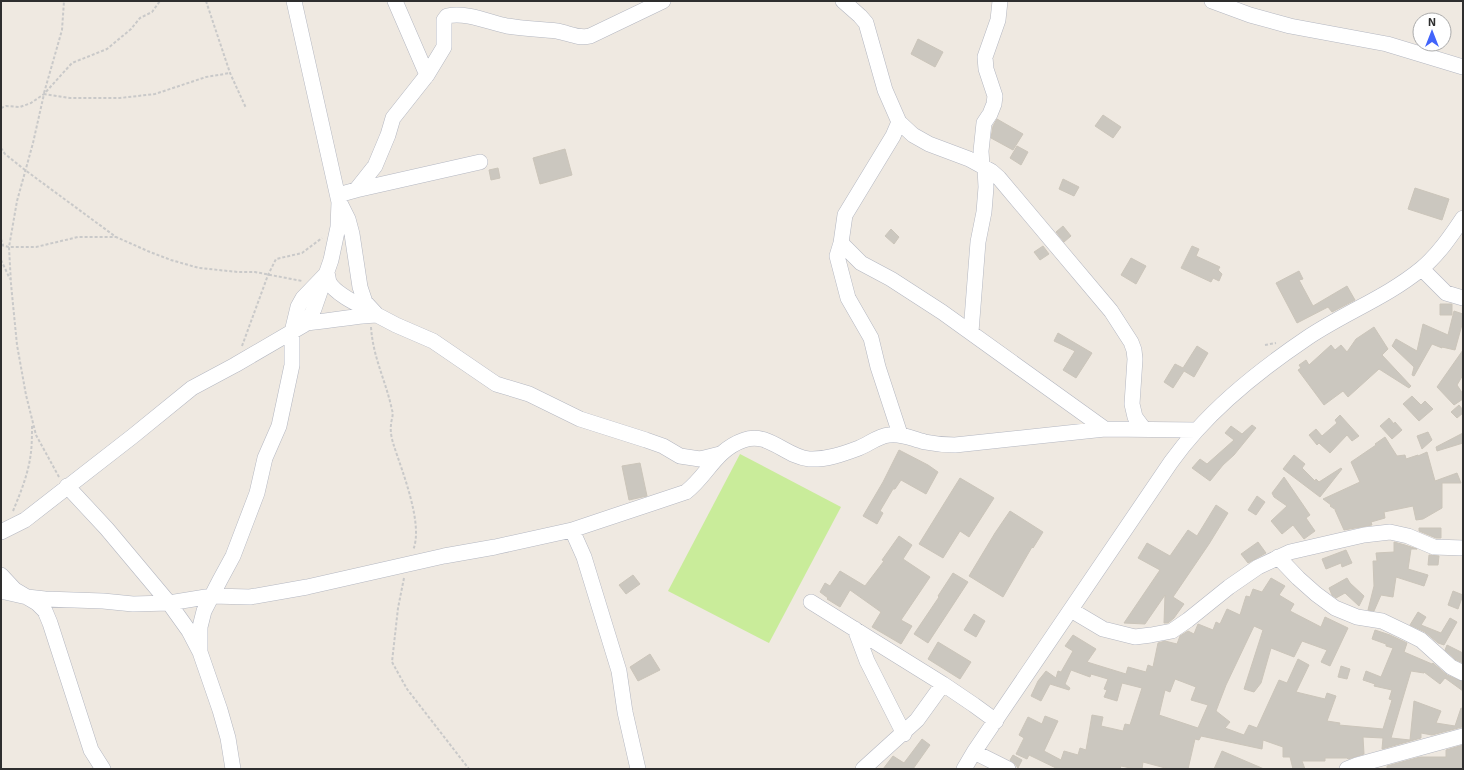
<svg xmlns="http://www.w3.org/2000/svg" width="1464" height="770" viewBox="0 0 1464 770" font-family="'Exo 2',sans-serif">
  <rect width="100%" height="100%" fill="#efe9e1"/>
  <path fill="#c9ec9a" d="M740 454 841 507 769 643 668 591Z"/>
  <path fill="#cbc7bf" stroke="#cbc5ba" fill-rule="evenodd" d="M918 39 943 52 935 67 911 54Z
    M1103 115 1121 127 1113 138 1095 126Z
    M997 119 1023 134 1013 150 991 138 993 126Z
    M1017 146 1028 152 1021 165 1010 158Z
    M565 149 572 175 540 184 533 158Z
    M498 168 500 178 491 180 489 170Z
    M1063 179 1079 187 1074 196 1059 189Z
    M1415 188 1449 199 1442 220 1408 209Z
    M1063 226 1071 236 1064 242 1056 232Z
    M891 229 899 237 894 244 885 236Z
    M1043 246 1049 254 1040 260 1034 252Z
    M1192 246 1199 249 1196 256 1220 267 1218 270 1222 274 1219 281 1213 278 1211 282 1181 268Z
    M1131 258 1146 266 1136 284 1121 275Z
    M1299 271 1303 279 1299 280 1313 306 1347 286 1355 300 1332 312 1328 307 1297 323 1276 283Z
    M1440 304H1452V315H1440Z
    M1454 311 1463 314V321L1455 350 1442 347V348L1432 344 1414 376 1412 375 1414 367 1392 346 1396 339 1417 351 1423 324 1448 335Z
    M1374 327 1388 349 1382 355 1411 386 1409 388 1379 369 1348 397 1343 391 1324 405 1298 370 1301 368 1299 365 1306 360 1309 365 1331 345 1335 350 1341 345 1347 352 1356 339Z
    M1058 333 1092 353 1076 378 1063 370 1075 351 1054 341Z
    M1197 346 1208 353 1194 377 1184 371 1173 388 1164 382 1175 364 1183 368Z
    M1463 350V375L1457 385 1463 394V399L1454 405 1437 387Z
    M1412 396 1421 405 1425 401 1433 409 1419 421 1403 404Z
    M1459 405 1463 410V413L1457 418 1451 412Z
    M1340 415 1359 436 1352 441 1347 435 1330 453 1319 443 1317 445 1309 435 1316 429 1322 436 1337 423 1335 420Z
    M1389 418 1394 424 1395 422 1402 430 1392 439 1380 426Z
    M1252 425 1256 428 1234 455 1223 465 1210 481 1192 468 1200 459 1207 464 1234 440 1225 433 1231 426 1242 434Z
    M1428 432 1432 440 1422 449 1417 436Z
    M1463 433V443L1437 451 1436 447Z
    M1385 437 1397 456 1405 455 1406 459 1418 455V456L1427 452 1435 481 1457 473 1461 483H1442V508L1423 519 1416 520 1413 506 1384 512 1385 518 1371 522 1372 525 1344 530 1335 510H1336L1330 506 1331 505 1323 499 1360 482 1351 462 1376 445 1375 444Z
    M899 450 928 465 938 472 926 494 901 480 895 489H893L880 511 883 513 877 524 863 516 883 482Z
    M1294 455 1305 464 1302 468 1315 481 1316 479 1319 482 1341 468 1342 469 1320 497 1283 469Z
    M640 463 647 496 629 500 622 466Z
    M1284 477 1310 515 1306 518 1315 531 1304 539 1293 525 1282 534 1271 521 1287 506 1274 497 1272 493Z
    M960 478 994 498 969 537 960 531 943 558 919 544Z
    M1257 496 1265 502 1256 515 1248 510Z
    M1216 505 1228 513 1209 544 1173 597 1184 604 1174 618 1168 623H1164L1165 595 1145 624 1124 623 1160 570 1138 558 1147 543 1170 556 1188 530 1197 536Z
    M1010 511 1043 532 1033 548 1032 547 1003 597 969 576 995 533Z
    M1419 528H1441V538H1436L1419 531Z
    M899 536 912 545 903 559 930 577 901 620 912 626 901 644 872 627 881 612 850 590 840 607 827 599 828 598 820 592 825 583 830 586 840 571 865 586 884 561 882 560Z
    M1258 542 1266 553 1248 563 1241 554Z
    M1394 542 1405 545 1417 549H1411L1408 569 1428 575 1424 586 1396 577 1393 597 1381 595 1374 611 1368 610 1374 586 1373 561H1377L1376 553 1394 552Z
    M1346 550 1352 563 1342 567 1341 563 1326 569 1322 559Z
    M1429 555 1439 556 1438 565H1428Z
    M953 573 968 582 928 643 914 634 939 597 938 596Z
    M633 575 640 584 626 594 619 585Z
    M1271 578 1285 586 1279 595 1294 604 1290 611 1321 627 1325 617 1348 628 1330 666 1321 662 1327 650 1302 641 1294 657 1271 648 1261 683 1254 692 1244 689 1263 630 1254 626 1226 685 1216 711 1230 722 1225 728 1244 735 1249 725 1257 728 1279 680 1287 683 1298 659 1309 665 1296 692 1325 699 1327 693 1336 696 1327 721 1340 723 1339 725 1383 729 1392 700 1389 699 1392 690 1374 686 1375 684 1363 680 1366 671 1381 677 1393 648 1386 646V644L1372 639 1375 630 1390 635 1407 643 1404 652 1432 664 1433 663 1447 675 1463 682V691L1445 678 1440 684 1424 672V673L1411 671 1391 738 1410 740 1414 701 1441 711 1436 723 1455 726 1461 708 1463 709 1462 727 1432 735 1421 733V738L1382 749 1383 738 1363 737 1364 754 1348 759 1347 758H1325V761H1302L1305 769H1293L1290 757H1283V747L1263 740 1262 749 1201 736 1199 740 1195 739 1188 769H1169L1143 762 1142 769H1135L1121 766 1120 769H1058L1029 755 1027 759 1016 754 1024 738 1019 735 1028 717 1042 724 1045 716 1058 721 1044 751 1061 760 1064 751 1078 755 1080 748 1086 750 1092 715 1103 717 1101 726 1123 731 1125 724 1130 725 1142 688 1122 683 1117 701 1104 697 1107 690 1104 689 1108 679 1091 674 1090 677 1071 670 1065 684 1070 688 1069 690 1050 684 1041 701 1031 696 1038 681 1046 671 1056 678 1058 671 1061 672 1073 651 1065 646 1073 635 1096 649 1087 662 1126 674 1128 667 1146 672 1148 665 1153 667 1158 643 1165 641 1177 644 1180 636 1188 631 1194 634 1198 624 1213 630 1216 622 1220 624 1227 609 1240 615 1246 596 1250 597 1253 589 1262 592ZM1175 679 1196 687 1191 700 1208 705 1198 728 1159 715 1165 690 1170 692Z
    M1347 578 1350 583 1364 596 1359 606 1345 593 1336 598 1332 595 1329 588Z
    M1453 591 1463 595 1458 609 1448 605Z
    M1418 612 1426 617 1421 625 1441 633 1450 618 1457 622 1444 645 1438 643 1425 632 1410 625Z
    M974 614 985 621 976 637 964 630Z
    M938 642 971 662 960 679 928 659Z
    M1447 645 1463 653V663L1456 660 1445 650Z
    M650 654 660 670 638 681 630 667Z
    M1341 666 1350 669 1347 679 1338 677Z
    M922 739 930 745 913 769H883L893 756 904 763Z
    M1463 745V769H1387V766L1420 757H1446V750Z
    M1222 751 1264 769H1214Z
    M1013 755 1022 760 1018 768 1015 764 1010 760Z"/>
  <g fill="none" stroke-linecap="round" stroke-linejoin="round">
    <g stroke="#b4b7c1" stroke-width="16">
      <path id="minor" d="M395 1 427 75
        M843 1 860 16 866 23 885 90 899 122 913 135 929 144 969 159 991 171 999 178 1111 311 1131 342 1134 350 1135 359 1132 404 1135 417 1144 429
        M1212 1 1250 15 1290 26 1387 44 1463 67
        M899 122 893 136 845 215 841 243 837 256 848 298 871 338 878 367 900 434
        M982 166 981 151 984 123 990 114 994 104 995 96 986 69 985 57 998 20 1000 1
        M356 190 480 162
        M338 195 356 190 375 166 388 135 393 118 427 75 444 47V20L447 16C467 12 488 22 507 26 524 29 540 29 557 31 569 33 578 39 590 36L663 1
        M340 203 348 219 352 234 360 287 365 302 377 315 396 325 433 341 496 384 529 394 580 419 646 440 663 446 680 456 700 459 720 454
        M841 243 861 263 891 279 942 312 1105 429
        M1422 269 1446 293 1463 298
        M307 323C330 321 353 316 377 315
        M971 332 978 242 984 212 986 187 985 168
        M67 486 107 529 169 603 189 631 200 652 220 710 228 738 233 769
        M572 530 584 557 619 671 625 712 638 769
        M1 532 25 520 133 436 192 388 235 365 307 323 314 309 331 260 338 227 339 202 294 1
        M1278 557 1298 578 1316 594 1335 608 1357 617 1382 621 1405 632 1421 640 1451 667 1463 673
        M1 575 15 590 37 603 45 611 50 623 91 750 103 769
        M1 591 27 597 45 599 103 601 133 604 169 603 212 596 250 597 307 587 444 556 495 547 572 530 686 492C708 475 715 450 744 440 768 431 786 457 809 459 826 460 843 454 859 448 869 444 878 436 889 435 902 433 912 439 925 442 935 444 944 445 955 445L1105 429 1196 430
        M811 602 943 684
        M1071 610 1103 629 1135 637 1151 635 1172 631 1188 620 1229 587 1258 567 1290 552 1364 535 1390 532 1408 536 1434 547 1463 548
        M855 629 867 661 904 734
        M200 652V627L204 611 220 580 233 556 257 493 265 458 279 426 292 365V332L298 307 303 298 327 273C328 276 328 279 329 282 335 294 359 305 371 311
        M974 752 1008 769
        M863 769 917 720 943 684 974 705 996 721
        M964 769 974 752 1171 462C1179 451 1187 441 1196 431 1228 395 1267 365 1307 338 1344 313 1387 297 1421 269 1438 255 1451 236 1463 218
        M1347 769 1357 765 1463 736"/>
    </g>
    <path stroke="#c9c9c9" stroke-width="2" stroke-dasharray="3 2" stroke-linecap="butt" d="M206 1 230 73 246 108
      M44 93 62 30 64 1
      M1 108 6 106 20 107 31 103 44 94 72 63 107 49 131 29 140 18 152 12 160 1
      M1 148 5 154 25 170 116 237 150 252 171 260 199 268 238 272H255L302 281
      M1 239 3 245
      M1 245 9 247H36L78 237H116
      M1 260 10 279
      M371 327C373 358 386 381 392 410 394 415 391 420 391 425 390 432 392 440 394 446 402 471 424 525 413 550
      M1265 345 1276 343
      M242 346 268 275 276 259 302 253 322 238
      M59 477 36 435 26 395 17 345 11 284 9 247 17 201 33 143 44 94 70 98H120L155 94 206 77 230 73
      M13 511C20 494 27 477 30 459 32 448 32 436 32 424
      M404 578 398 608 392 662 407 689 469 769"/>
    <use href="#minor" stroke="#fff" stroke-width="15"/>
  </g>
  <rect width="1464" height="770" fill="none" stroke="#2e2e2e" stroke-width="4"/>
  <g transform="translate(1432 32)"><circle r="19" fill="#ffffff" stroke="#ababab"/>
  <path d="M0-3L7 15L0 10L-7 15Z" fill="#4264fb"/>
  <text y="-6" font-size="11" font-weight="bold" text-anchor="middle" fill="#2e2e2e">N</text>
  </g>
</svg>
